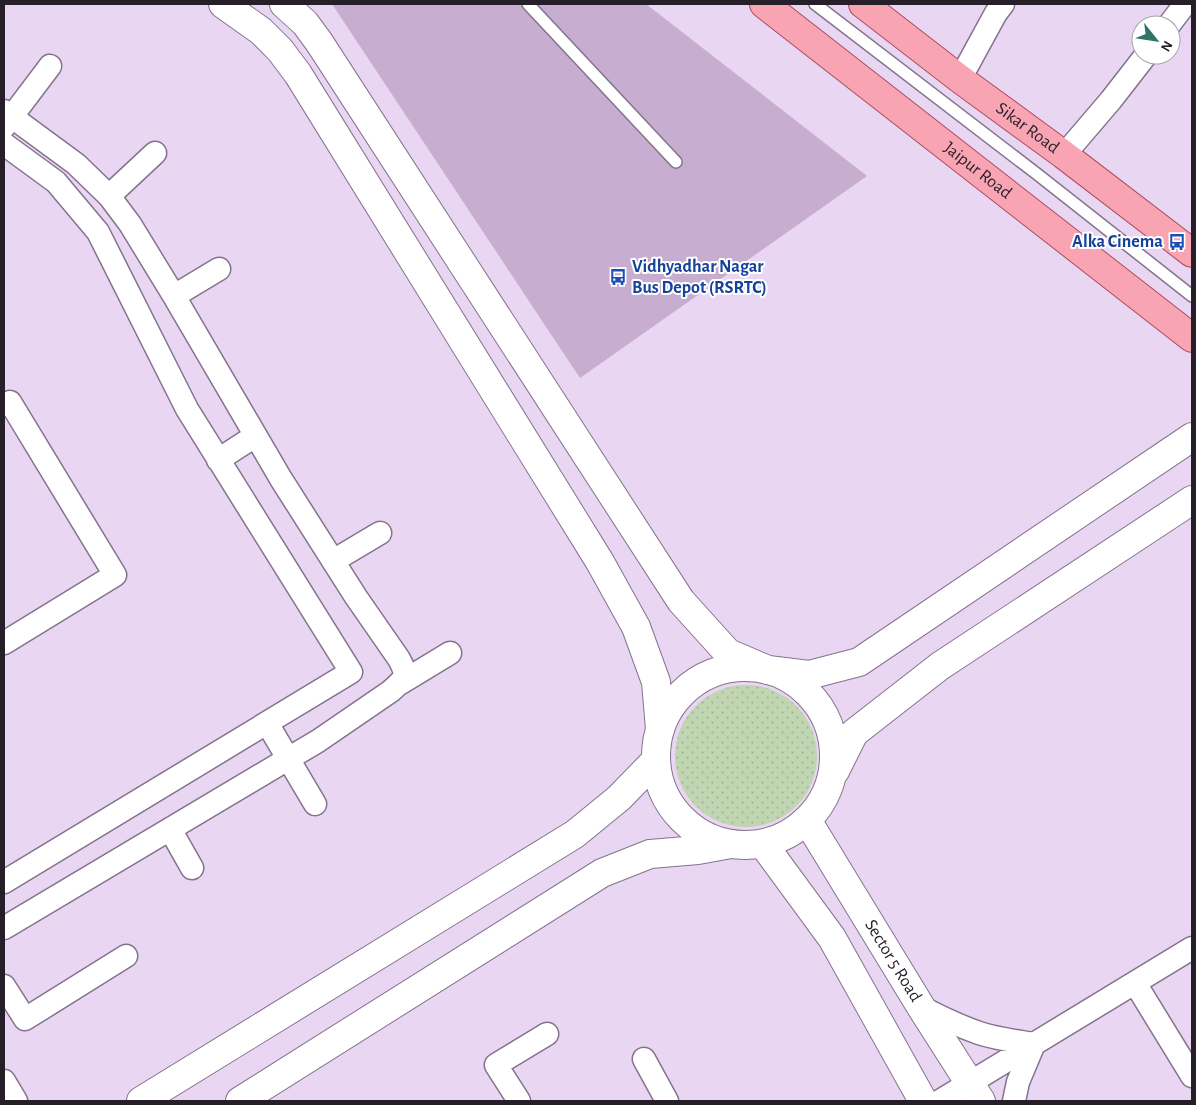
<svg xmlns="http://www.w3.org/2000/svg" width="1196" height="1105" viewBox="0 0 1196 1105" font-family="'Alegreya Sans',sans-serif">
  <defs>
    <pattern id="grass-dots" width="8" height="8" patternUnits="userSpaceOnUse" patternTransform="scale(1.25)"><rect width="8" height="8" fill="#c0d5b2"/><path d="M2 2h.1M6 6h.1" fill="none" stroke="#a5b699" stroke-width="1.8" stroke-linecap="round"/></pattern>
  </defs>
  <rect width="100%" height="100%" fill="#e9d6f2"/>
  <path fill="url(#grass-dots)" d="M675 756a71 71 0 1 1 142 0a71 71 0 1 1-142 0Z"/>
  <path fill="#c7adcf" d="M332 4H646L867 176 580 378Z"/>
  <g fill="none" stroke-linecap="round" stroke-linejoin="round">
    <g stroke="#84738c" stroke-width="14">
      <path id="lane" d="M528 4 676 162
        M815 4 1037 174 1192 296"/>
    </g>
    <g stroke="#84738c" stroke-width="25">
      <path id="street" d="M1169 25 1185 4
        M960 79 996 13 1003 4
        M4 111 76 164 109 196 130 224 174 296 281 479 356 597 399 659C409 677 405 678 391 691L318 741 4 928
        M4 127 50 66
        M4 144 56 182 98 232 187 409 351 672 4 882
        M1064 155 1111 100 1146 55
        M109 196 155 153
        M174 296 219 269
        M4 405 10 402 115 575 4 643
        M218 460 255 436
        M333 561 380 533
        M399 684 450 653
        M267 723 315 804
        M170 829 192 868
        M1135 983 1192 1076
        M4 986 25 1019 126 956
        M921 1007C940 1017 959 1026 979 1033 997 1039 1015 1041 1034 1044L1018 1082 1014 1101
        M644 1059 667 1101
        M4 1081 16 1101
        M519 1101 496 1065 547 1034
        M940 1101 1192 948"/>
    </g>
    <g stroke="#84738c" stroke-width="30">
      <g id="secondary">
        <path d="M223 4 261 31 280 50 298 74 600 562 636 627 656 682 660 729"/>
        <path d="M284 4 305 23 319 42 681 601 728 653 768 670 809 675 859 662 1192 437"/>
        <circle cx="745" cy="756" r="89"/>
        <path d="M835 771 854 733 940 666 1192 500"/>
        <path id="s1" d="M807 820 921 1007 981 1101"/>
        <path d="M763 844 832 938 923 1101"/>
        <path d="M141 1101 575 834 619 798 656 760"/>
        <path d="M240 1101 602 873 650 854 698 850 731 844"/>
      </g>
    </g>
    <g stroke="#ac4e61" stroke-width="30">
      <g id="primary">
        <path id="s2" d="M764 4 1192 338"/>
        <path id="s3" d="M863 4 960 79 1064 155 1192 253"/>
      </g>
    </g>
    <use href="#lane" stroke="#fff" stroke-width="11"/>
    <use href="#street" stroke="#fff" stroke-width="22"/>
    <use href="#secondary" stroke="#fff" stroke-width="28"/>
    <use href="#primary" stroke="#f8a4b2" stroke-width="28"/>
  </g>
  <defs>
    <g id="bus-bare" transform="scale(1.35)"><path d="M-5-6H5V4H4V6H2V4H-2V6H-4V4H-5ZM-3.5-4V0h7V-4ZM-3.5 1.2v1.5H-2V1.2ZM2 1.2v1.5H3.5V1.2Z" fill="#1a4fb4" stroke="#fff" stroke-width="2.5" paint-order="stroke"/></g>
  </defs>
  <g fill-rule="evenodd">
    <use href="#bus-bare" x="1177" y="242"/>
    <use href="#bus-bare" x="618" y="277"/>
  </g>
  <g text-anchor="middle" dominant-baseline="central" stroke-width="4" stroke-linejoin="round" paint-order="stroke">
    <g font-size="18" fill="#261f29" stroke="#fff">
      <text stroke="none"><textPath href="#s3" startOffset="206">Sikar Road</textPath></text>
      <text stroke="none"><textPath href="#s2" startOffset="271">Jaipur Road</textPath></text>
      <text stroke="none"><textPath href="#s1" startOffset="165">Sector 5 Road</textPath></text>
    </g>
    <g font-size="18" font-weight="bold" fill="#164399" stroke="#fff" text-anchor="end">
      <text x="1163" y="242">Alka Cinema</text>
      <text x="632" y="267" text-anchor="start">Vidhyadhar Nagar<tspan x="632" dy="21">Bus Depot (RSRTC)</tspan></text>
    </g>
  </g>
  <rect width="1196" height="1105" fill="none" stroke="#261f29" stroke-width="10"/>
  <g transform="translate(1156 40) rotate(120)"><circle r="24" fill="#ffffff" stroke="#a8a5a9"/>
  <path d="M0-4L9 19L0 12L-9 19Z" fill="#307466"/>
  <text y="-8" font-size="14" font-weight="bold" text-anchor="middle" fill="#261f29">N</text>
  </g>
</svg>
